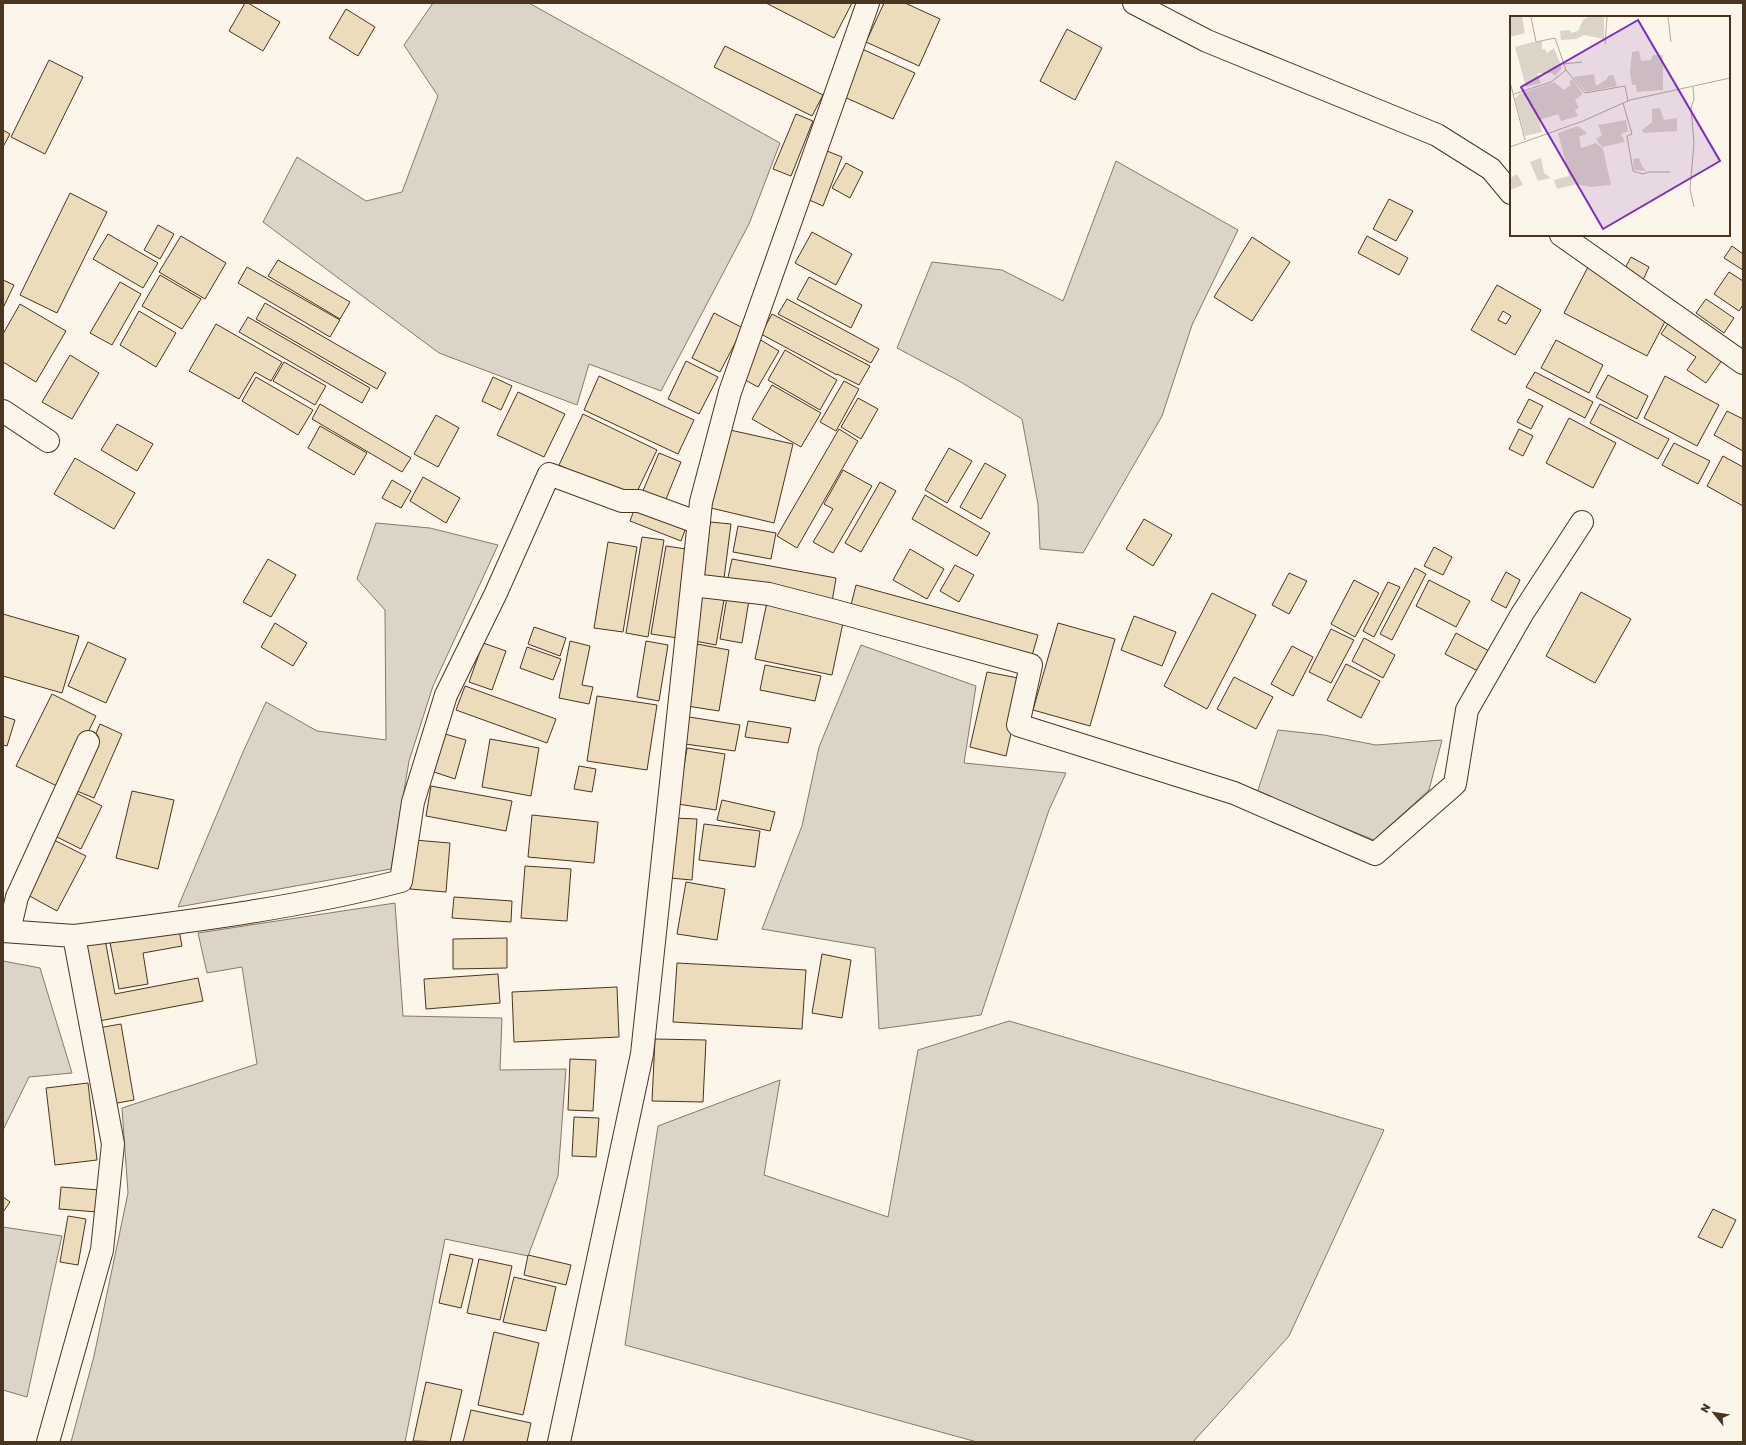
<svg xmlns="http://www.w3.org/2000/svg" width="1746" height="1445" viewBox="0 0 1746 1445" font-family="'Golos Text',sans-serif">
  <rect width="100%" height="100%" fill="#fbf6e9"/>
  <path fill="#dcd4c6" stroke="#887966" d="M433 3H529L780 143 749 224 661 391 589 364 577 405 439 353 263 222 297 157 366 201 402 192 438 96 404 45Z
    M1116 161 1238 230 1192 325 1162 416 1083 553 1040 549 1038 504 1022 419 959 381 897 348 932 262 1002 270 1063 301Z
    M376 523 430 528 498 545 433 686 409 761 391 869 178 907 243 752 266 702 317 731 386 740 385 610 357 579Z
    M861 645 976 686 964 763 1066 773 1049 810 981 1015 879 1029 875 948 762 929 802 826 819 747Z
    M1278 730 1324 735 1376 745 1442 740 1429 790 1374 840 1257 793Z
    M395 903 403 1016 502 1018 500 1070 566 1069 558 1176 528 1256 445 1239 405 1442H71L94 1356 128 1193 122 1108 257 1064 242 967 207 973 198 933Z
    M3 961 40 968 72 1073 29 1077 3 1130Z
    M1009 1021 1384 1130 1289 1336 1193 1442H977L625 1345 658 1126 780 1080 764 1175 888 1217 918 1050Z
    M3 1227 62 1236 27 1397 3 1390Z"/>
  <path fill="#ecdcbc" stroke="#4a3520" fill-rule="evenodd" d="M245 3H248L280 22 263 51 229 31Z
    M766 3H852L834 38Z
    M884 3H905L940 19 919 66 866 42Z
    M346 9 375 27 358 56 329 38Z
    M1067 29 1102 48 1075 100 1040 81Z
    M725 46 823 95 812 116 714 67Z
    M862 49 915 73 893 119 840 95Z
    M49 60 83 77 45 154 11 137Z
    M796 114 813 121 791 176 773 169Z
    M3 130 10 134 3 147Z
    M827 151 842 157 823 206 807 199Z
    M846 163 863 172 850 198 832 188Z
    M70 193 107 212 57 313 20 295Z
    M1389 199 1413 211 1396 241 1373 229Z
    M158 225 174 234 160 259 144 250Z
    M812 232 852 254 836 285 795 263Z
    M108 234 158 263 143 288 93 259Z
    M181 236 226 263 205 299 159 272Z
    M1367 236 1408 258 1399 275 1358 253Z
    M1252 237 1290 262 1252 321 1214 297Z
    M1732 246 1743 254V270L1724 258Z
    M1631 257 1649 267 1641 284 1622 274Z
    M278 260 350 302 340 319 268 276Z
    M247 267 340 320 330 337 238 283Z
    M1588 267 1671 310 1647 356 1564 313Z
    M1729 272 1743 281V305L1739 311 1714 294Z
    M160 275 201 299 182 329 142 306Z
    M809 277 862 305 851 328 797 299Z
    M3 280 14 285 3 308Z
    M120 282 141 294 112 345 90 333Z
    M1497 285 1541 310 1515 355 1471 330ZM1503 311 1511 316 1506 324 1498 320Z
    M787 299 879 349 871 363 778 314Z
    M1706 299 1734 318 1724 333 1696 313Z
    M265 303 386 373 377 389 256 319Z
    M20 304 66 331 36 382 3 362V334Z
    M1680 306 1734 343 1706 383 1687 370 1696 357 1661 334Z
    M139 311 176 333 156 367 120 345Z
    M714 313 743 328 720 372 692 358Z
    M772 314 870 366 859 385 837 374V375L761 334Z
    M248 317 370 388 362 403 239 332Z
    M216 324 282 362 271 381 255 372 239 399 189 371Z
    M759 339 779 351 758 387 738 376Z
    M1556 340 1603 365 1589 393 1541 368Z
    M785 350 837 380 820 410 768 380Z
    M70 355 99 373 72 419 42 402Z
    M686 361 718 377 699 414 668 399Z
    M284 362 326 386 315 405 273 381Z
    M1535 372 1593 402 1585 418 1526 387Z
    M1608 375 1648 396 1637 419 1596 397Z
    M599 376 694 420 678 454 584 410Z
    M1665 376 1719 405 1697 446 1644 418Z
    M256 377 313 410 298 435 242 401Z
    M493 377 512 386 501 410 482 401Z
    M844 381 859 389 836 431 820 422Z
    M772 385 821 413 801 447 752 419Z
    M518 392 565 414 544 457 497 435Z
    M858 398 878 409 861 439 841 427Z
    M1529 399 1543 406 1531 429 1517 422Z
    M320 404 411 458 402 472 312 419Z
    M1600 404 1669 439 1658 459 1590 423Z
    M1727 411 1743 419V451L1714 435Z
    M583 414 657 450 633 500 559 465Z
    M436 415 459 428 438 467 414 454Z
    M1569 418 1616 443 1593 488 1546 463Z
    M117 424 153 444 137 471 101 450Z
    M320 426 367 453 354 475 308 448Z
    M839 429 858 441 797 548 777 536Z
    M1519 429 1533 436 1523 456 1509 449Z
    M730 430 793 444 774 523 711 508Z
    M1674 443 1710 461 1698 484 1662 465Z
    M949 448 972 461 947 503 925 490Z
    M659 453 681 462 662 509 639 500Z
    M1723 456 1743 467V506L1707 486Z
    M75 458 135 493 114 529 54 494Z
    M985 463 1006 475 981 519 960 507Z
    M843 470 872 486 833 553 813 542 833 509 824 504Z
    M423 477 460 498 446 523 410 501Z
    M392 480 411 491 401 508 382 498Z
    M880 482 896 491 861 552 845 543Z
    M925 495 990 533 977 556 912 519Z
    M637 502 688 522 681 541 630 521Z
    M1144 519 1172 535 1153 566 1126 549Z
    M710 522 731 524 723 586 702 583Z
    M738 526 776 533 771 559 733 552Z
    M642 537 664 540 648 637 626 633Z
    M608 542 637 547 623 632 594 628Z
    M666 546 693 550 678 638 651 634Z
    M1434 547 1452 557 1443 575 1424 566Z
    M910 549 944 569 927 599 893 580Z
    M268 559 296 575 271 617 243 602Z
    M732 559 836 578 832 602 727 582Z
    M955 565 974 575 959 602 940 591Z
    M1415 568 1426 574 1392 640 1380 634Z
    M1506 572 1520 580 1506 608 1491 600Z
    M1289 573 1307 581 1289 614 1272 605Z
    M1354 580 1379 593 1355 637 1331 624Z
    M1429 580 1470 601 1456 627 1416 606Z
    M1388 582 1400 587 1374 637 1363 631Z
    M856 585 1038 635 1031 659 850 609Z
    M1581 592 1631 619 1595 683 1546 656Z
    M1212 593 1256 615 1207 709 1164 686Z
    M702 596 724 600 716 645 695 641Z
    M727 597 749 600 742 643 720 639Z
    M767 602 844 618 832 675 755 659Z
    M3 614 79 636 62 693 3 676Z
    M1134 616 1176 632 1162 666 1121 650Z
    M275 623 307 643 293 666 261 647Z
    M1058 623 1115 639 1090 726 1033 710Z
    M534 627 566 638 560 656 528 644Z
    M1331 629 1354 640 1331 683 1309 672Z
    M1456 633 1489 651 1478 671 1445 654Z
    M1364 638 1395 655 1383 678 1352 661Z
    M570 641 590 646 582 685 593 687 589 704 559 698Z
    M646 641 668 645 659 701 637 697Z
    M88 642 126 659 106 703 68 686Z
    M483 643 506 651 492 690 469 682Z
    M697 644 729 650 719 711 687 706Z
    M1292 646 1313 657 1293 696 1271 684Z
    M527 647 561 659 553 680 520 668Z
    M1346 664 1380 681 1361 718 1327 700Z
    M765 665 821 676 815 701 760 690Z
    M987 672 1023 679 1006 756 970 747Z
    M1234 677 1273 697 1256 729 1217 709Z
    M465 686 556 719 547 743 456 710Z
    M52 694 96 716 61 788 16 766Z
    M597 696 657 705 647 770 587 761Z
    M3 716 15 720 7 746 3 745Z
    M689 717 740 725 735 751 685 744Z
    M748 721 791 728 788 743 745 737Z
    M100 724 122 734 94 798 72 789Z
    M445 734 466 740 455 779 434 772Z
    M490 739 539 748 531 796 482 787Z
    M687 748 725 754 716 810 678 804Z
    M579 766 596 769 592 792 574 789Z
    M431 786 512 801 506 831 426 816Z
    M132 791 174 800 158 869 116 858Z
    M74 792 102 806 81 849 53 835Z
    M722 800 775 812 770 831 717 820Z
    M532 815 598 822 594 863 528 857Z
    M674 818 697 819 692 880 669 878Z
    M704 824 760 831 755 867 699 860Z
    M52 839 86 856 57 911 24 893Z
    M414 840 450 843 446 892 410 889Z
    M525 866 571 869 567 921 521 918Z
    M686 882 725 889 717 940 677 934Z
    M454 897 512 901 511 922 452 918Z
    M178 925 182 946 143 953 148 984 119 989 109 937Z
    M507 938V968L453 969V939Z
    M105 939 115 994 198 978 203 1001 94 1022 80 944Z
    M822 954 851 960 842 1018 812 1013Z
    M677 963 806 970 802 1029 673 1022Z
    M498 974 500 1003 426 1009 424 979Z
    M617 987 619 1037 514 1042 512 992Z
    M121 1024 134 1100 112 1104 98 1028Z
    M655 1039 706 1040 703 1102 652 1101Z
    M570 1059 596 1060 593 1111 568 1110Z
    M88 1083 97 1160 55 1165 46 1088Z
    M574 1117 599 1118 596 1157 572 1156Z
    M61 1187 99 1190 97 1212 59 1209Z
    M3 1197 10 1202 3 1212Z
    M1713 1209 1736 1220 1722 1248 1698 1237Z
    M68 1216 86 1219 78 1265 60 1262Z
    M450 1254 473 1259 461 1308 439 1303Z
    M528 1255 571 1265 566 1285 524 1275Z
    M479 1259 512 1266 500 1320 467 1313Z
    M514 1277 556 1287 546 1331 503 1322Z
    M494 1332 539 1343 523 1415 478 1405Z
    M426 1382 462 1390 450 1442 413 1441Z
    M471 1410 531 1423 527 1442H463Z"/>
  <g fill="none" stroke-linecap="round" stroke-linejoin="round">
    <g stroke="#4a3520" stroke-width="24">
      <path id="minor" d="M1134 3 1207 41 1437 135 1491 169 1511 193
        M1561 235 1743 363
        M3 411 48 441
        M692 585 769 594 835 611 1031 665 1018 725 1234 793 1375 854 1455 784 1467 710 1522 614 1582 522
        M3 931 74 936 113 1144 102 1250 48 1442
        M9 931 17 897 88 742
        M74 936C183 922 294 909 401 881L413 802 446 695 496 593 549 474 622 501H639L699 523
        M559 1442 642 1054 701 502 730 392 868 3"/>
    </g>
    <use href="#minor" stroke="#fbf6e9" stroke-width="22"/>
  </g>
  <g transform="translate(1510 16)">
    <rect width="220" height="220" fill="#fbf6e9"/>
    <path d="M0 1H12L15 17 0 21ZM78 1H94V23L74 19 66 23 51 24 50 15 60 14 61 17 68 15 73 4ZM23 26H32V34L35 33 37 37 44 32 52 52 45 60 42 57H27L31 67 16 71 5 31ZM129 35 131 45 141 44 143 39H153V74L127 76 126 69H122L120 56 122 36ZM84 58 86 70 97 63 98 60 103 59 107 70 76 76 63 61ZM62 63 73 78 65 84 69 92 65 94 68 100 51 105 48 98 29 104 32 116 15 120 5 83 9 78 44 66 54 74 61 69 59 66ZM150 92 154 104 167 102V115L134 117 132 114 142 106V93ZM116 104 118 115 111 118 115 126 92 131 86 123 92 119 88 109ZM68 110 77 117 69 121 71 132 86 127 93 133 101 169 80 171 67 168 47 173 44 164 59 160 48 117ZM31 142 34 157 41 162 28 165 20 146ZM129 142 132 150 136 155 124 154 123 143ZM7 158 13 169 0 174V162Z" fill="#dcd4c6"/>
    <path fill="none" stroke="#b4a999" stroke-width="1" d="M158 1 161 26M95 28 97 1M53 48 72 46M56 54 75 77 115 70 118 85M0 66 15 124M183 71 184 83 181 92 184 127 180 173 184 191M4 78 41 66 56 54 45 22 26 26 21 1M113 87 122 118 117 120 123 155 133 158 139 156H160M0 131 73 105 120 84 220 62"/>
    <path fill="#7b2cbf" fill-opacity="0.15" stroke="#7b2cbf" stroke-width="2" d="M128 4 210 145 93 213 11 71Z"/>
    <rect width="220" height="220" fill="none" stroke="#4a3520" stroke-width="2"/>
  </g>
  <rect width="1746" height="1445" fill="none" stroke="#4a3520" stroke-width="8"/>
  <g transform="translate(1714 1413) rotate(300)" stroke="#fbf6e9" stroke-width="3" paint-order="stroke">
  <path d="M0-3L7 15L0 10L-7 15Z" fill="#4a3520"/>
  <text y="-6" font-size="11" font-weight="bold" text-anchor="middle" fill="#4a3520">N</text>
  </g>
</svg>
